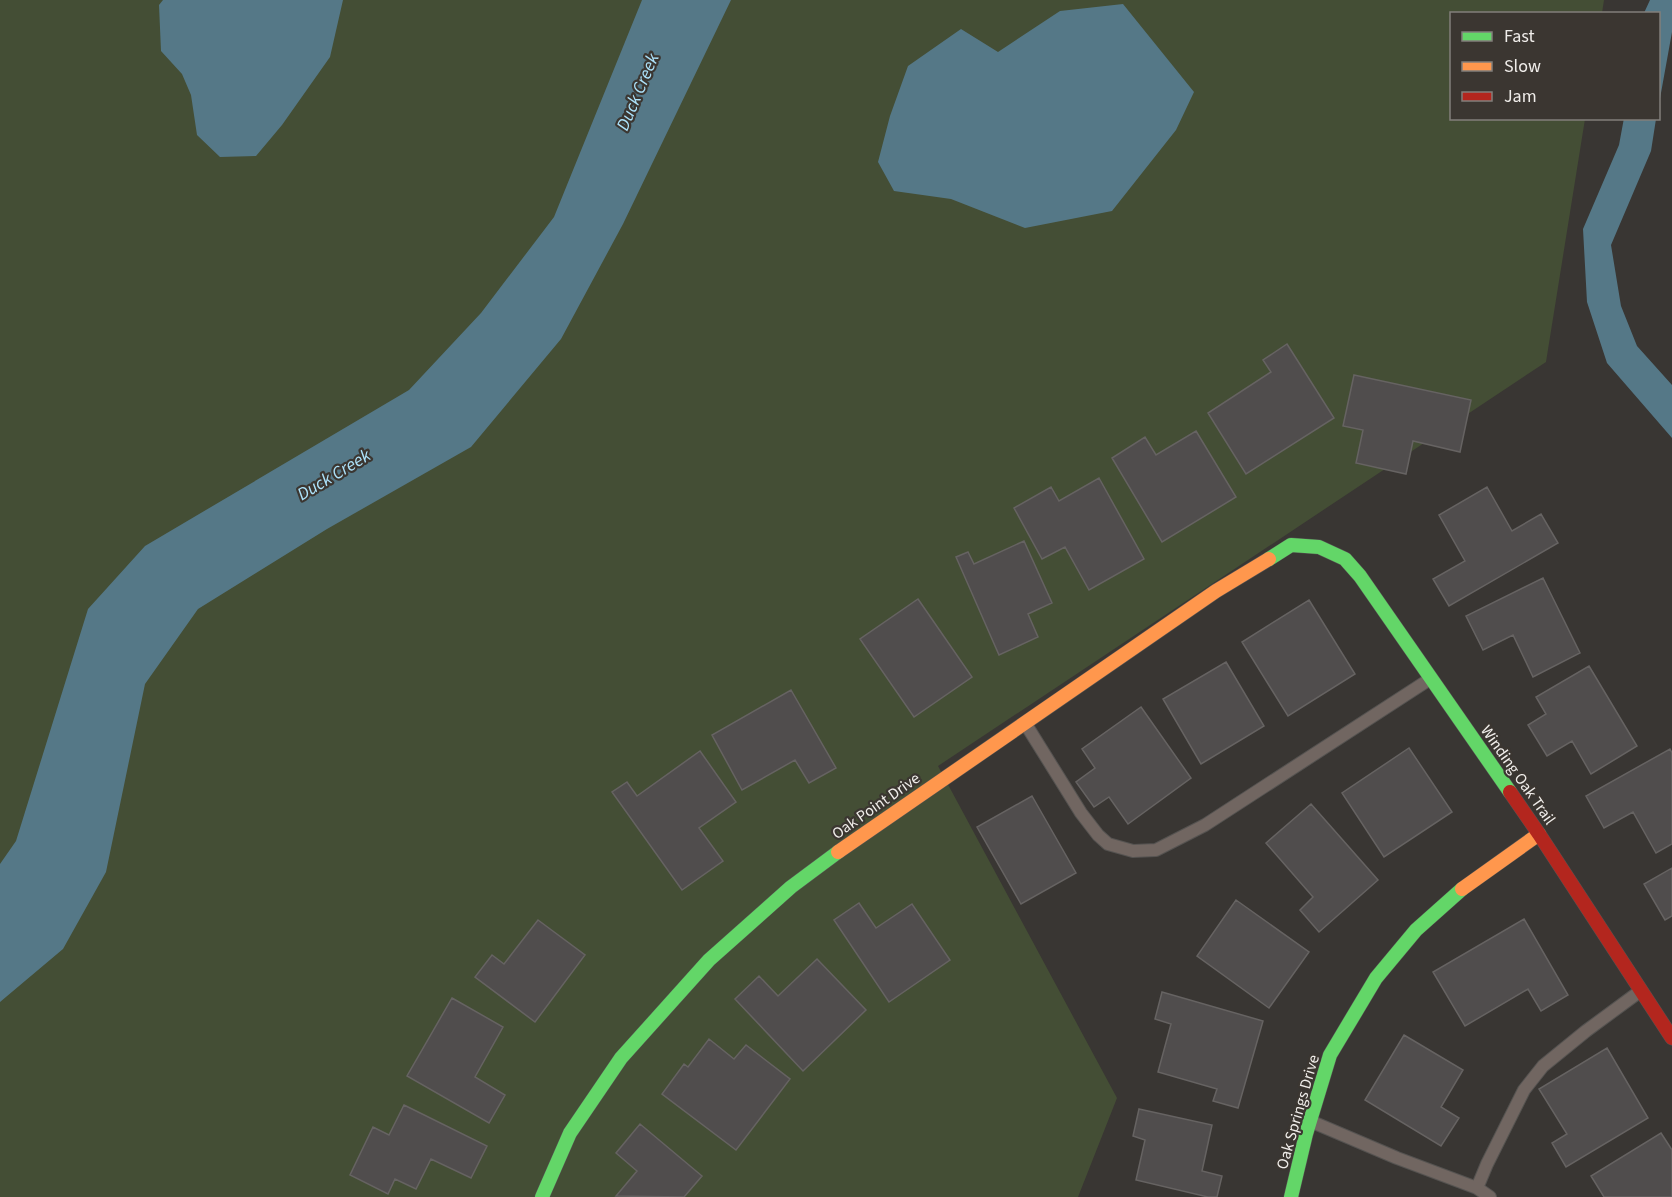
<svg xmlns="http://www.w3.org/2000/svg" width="1672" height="1197" viewBox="0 0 1672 1197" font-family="'Source Sans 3',sans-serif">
  <rect width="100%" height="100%" fill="#393633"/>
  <path fill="#444e35" d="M0 0H1604L1602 13 1452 14V118L1585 119 1546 362 938 766 1117 1098 1078 1197H0Z"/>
  <path fill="#557887" d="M163 0H343L330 57 282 125 256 156 220 157 197 135 191 95 182 74 161 51 159 5Z
    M642 0H731L623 224 561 339 471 447 327 529 198 609 145 684 106 872 63 949 0 1002V864L16 841 88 609 145 546 409 390 481 313 554 217Z
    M1650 0H1672V32L1659 104 1658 14 1644 13Z
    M1123 4 1194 92 1176 130 1112 211 1025 228 951 199 894 191 878 162 890 116 908 66 961 29 998 52 1060 11Z
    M1624 118 1656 119 1651 151 1611 245 1621 306 1637 346 1672 385V438L1607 363 1587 302 1583 229 1619 145Z"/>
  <path fill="#504d4d" stroke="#666362" stroke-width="1.5" d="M1287 344 1334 418 1246 474 1208 413 1271 372 1263 360Z
    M1354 375 1471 400 1460 452 1413 441 1406 474 1356 463 1363 430 1343 426Z
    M1196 431 1236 497 1162 542 1112 458 1145 437 1156 455Z
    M1099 478 1144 559 1089 590 1065 547 1042 559 1014 508 1051 487 1059 501Z
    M1487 487 1512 531 1541 514 1558 543 1449 606 1433 579 1465 561 1439 515Z
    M1024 541 1052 603 1028 614 1038 637 999 655 956 557 968 552 974 564Z
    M1543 578 1580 653 1533 677 1513 635 1483 650 1466 616Z
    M918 599 972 677 914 717 860 639Z
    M1309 600 1355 674 1288 716 1242 642Z
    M1226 662 1264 726 1201 764 1163 699Z
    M1589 666 1637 746 1591 774 1572 741 1547 756 1528 725 1546 714 1536 697Z
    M791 690 836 768 809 783 795 760 742 790 712 735Z
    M1141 707 1191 778 1128 824 1109 797 1094 807 1076 782 1095 768 1082 749Z
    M1409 748 1452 812 1384 857 1342 793Z
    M1670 749 1672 753V844L1656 853 1633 812 1604 828 1586 796Z
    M700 751 736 802 699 828 723 861 682 890 612 792 627 782 637 796Z
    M1032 796 1076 873 1021 904 977 827Z
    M1311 804 1378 880 1319 932 1300 910 1313 897 1266 843Z
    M1672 868V916L1665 920 1644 884Z
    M1236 900 1309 952 1269 1008 1197 956Z
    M859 903 876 928 912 904 950 960 889 1002 834 920Z
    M1524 919 1568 995 1541 1011 1528 989 1465 1026 1433 972Z
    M538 920 585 955 535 1022 475 977 492 955 504 964Z
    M817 959 866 1010 803 1071 735 999 759 976 778 996Z
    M1162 992 1263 1021 1238 1108 1213 1101 1217 1089 1158 1072 1171 1024 1155 1019Z
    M452 998 503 1027 475 1077 505 1095 489 1123 407 1076Z
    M1404 1035 1463 1070 1441 1107 1459 1118 1441 1146 1365 1100Z
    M709 1039 734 1059 746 1045 790 1079 736 1150 662 1094 684 1064 688 1067Z
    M1607 1048 1648 1118 1566 1167 1552 1143 1567 1134 1539 1089Z
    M404 1105 487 1146 471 1178 431 1159 416 1189 395 1179 388 1194 350 1175 373 1127 389 1135Z
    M1139 1109 1212 1125 1202 1171 1222 1176 1217 1197H1208L1136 1180 1145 1140 1133 1136Z
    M640 1124 702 1176 684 1197 616 1196 637 1171 616 1153Z
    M1661 1133 1672 1150V1197H1604L1591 1176Z"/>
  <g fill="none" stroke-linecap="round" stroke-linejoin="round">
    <g stroke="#555351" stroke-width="14">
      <path id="lane" d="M1025 723 1081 813 1098 835 1108 844 1133 851 1156 850 1205 825 1430 679
        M1310 1121 1397 1158 1477 1188 1490 1197
        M1477 1188 1487 1164 1524 1090 1543 1066 1586 1031 1639 992"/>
    </g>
    <g stroke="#555351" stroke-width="15">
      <path id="fast" d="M1269 559 1291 545 1319 547 1345 559 1360 576 1510 792
        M542 1197 570 1133 621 1058 709 960 791 887 838 852
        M1291 1197 1306 1134 1330 1055 1376 978 1416 930 1462 889"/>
    </g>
    <g stroke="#555351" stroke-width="15">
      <path id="slow" d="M838 852 1216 591 1269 559
        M1462 889 1539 834"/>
    </g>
    <g stroke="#555351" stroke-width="15">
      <path id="jam" d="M1510 792 1539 834 1672 1038"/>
    </g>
    <use href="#lane" stroke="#716661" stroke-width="12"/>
    <use href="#fast" stroke="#63d668" stroke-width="14"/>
    <use href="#slow" stroke="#ff974d" stroke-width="14"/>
    <use href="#jam" stroke="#b3261e" stroke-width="14"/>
  </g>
  <g text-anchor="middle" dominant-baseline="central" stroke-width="4.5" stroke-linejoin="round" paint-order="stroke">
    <g font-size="16" fill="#f0edea" stroke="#3b3631">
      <text transform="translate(1518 775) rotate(55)">Winding Oak Trail</text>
      <text transform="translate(876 806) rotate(-35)">Oak Point Drive</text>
      <text transform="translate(1298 1112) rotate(-74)">Oak Springs Drive</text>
    </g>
    <g font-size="18" font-style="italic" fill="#ade3fb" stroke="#3b3631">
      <text transform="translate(638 92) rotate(-67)">Duck Creek</text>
      <text transform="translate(334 475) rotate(-31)">Duck Creek</text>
    </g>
  </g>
  <rect x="1450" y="12" width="210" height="108" fill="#3b3631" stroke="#837f7b" stroke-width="1.5"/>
  <rect x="1462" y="32" width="30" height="9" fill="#63d668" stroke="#837f7b" stroke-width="1.5"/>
  <text x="1504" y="42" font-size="18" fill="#f0edea">Fast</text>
  <rect x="1462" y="62" width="30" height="9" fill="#ff974d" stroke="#837f7b" stroke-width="1.5"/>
  <text x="1504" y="72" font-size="18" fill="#f0edea">Slow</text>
  <rect x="1462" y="92" width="30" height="9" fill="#b3261e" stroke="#837f7b" stroke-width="1.5"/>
  <text x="1504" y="102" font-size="18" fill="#f0edea">Jam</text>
</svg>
